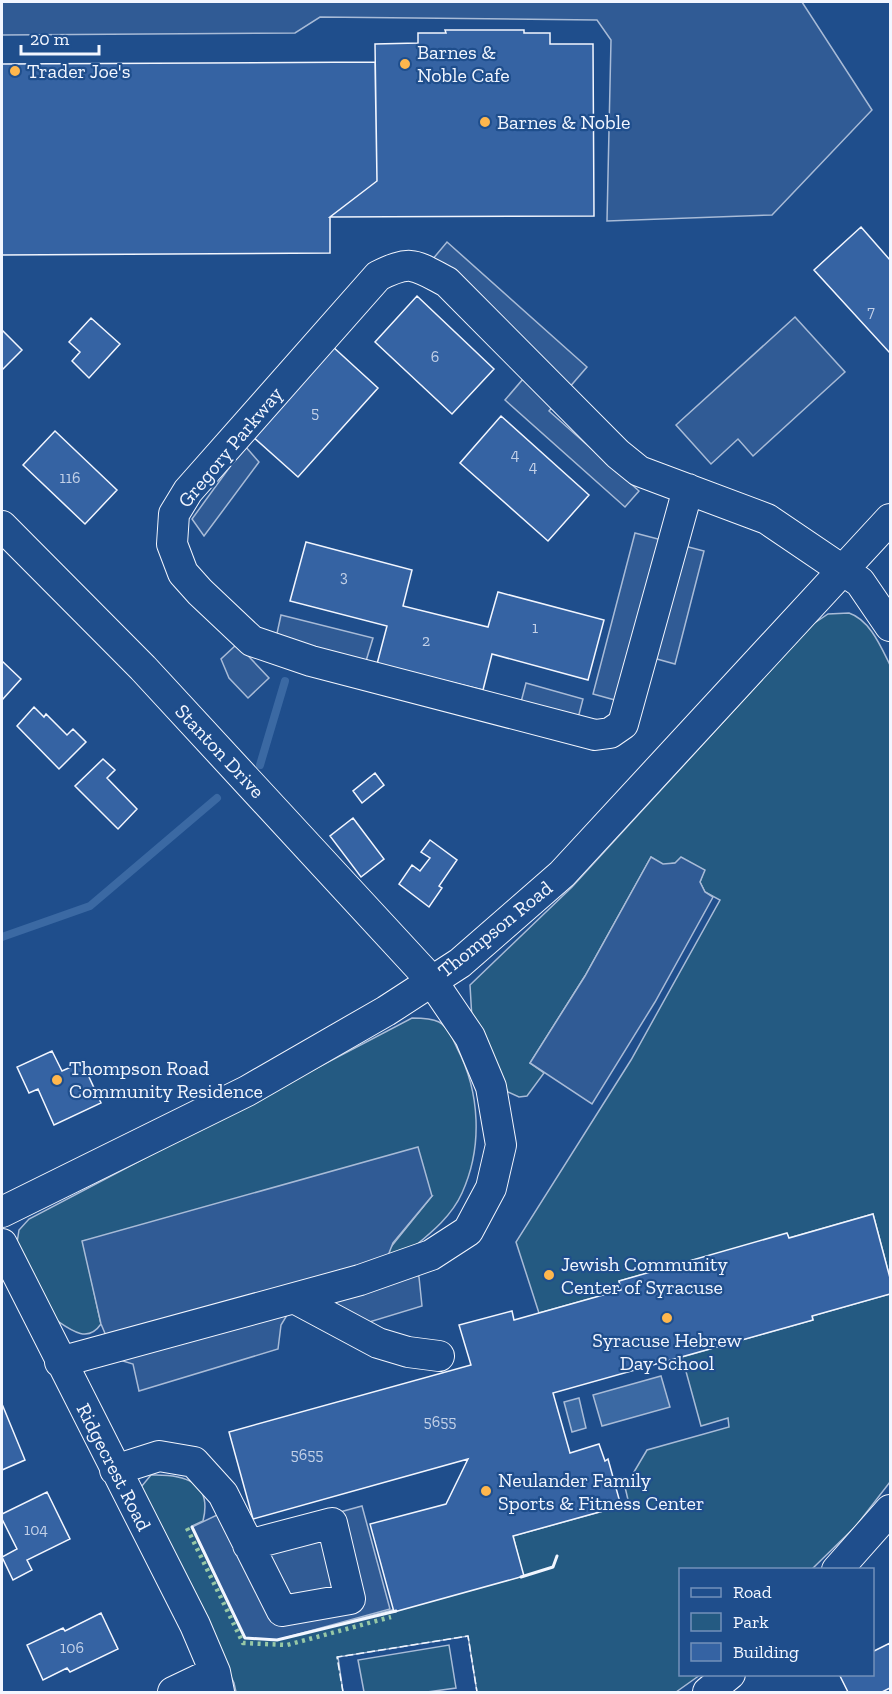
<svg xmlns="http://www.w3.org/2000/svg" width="892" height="1694" viewBox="0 0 892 1694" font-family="'Zilla Slab',serif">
  <rect width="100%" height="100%" fill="#1f4e8c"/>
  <path fill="#245a82" stroke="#a8bbd7" stroke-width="1.5" d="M849 613C870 620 881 647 890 665V1278L873 1214 789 1238 787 1234 619 1281 621 1290 539 1313 516 1242 631 1060 720 900 705 892 700 882 704 870 675 863 663 865 651 857 585 976 530 1063 544 1073 527 1096 519 1097 508 1092 472 1019 470 985 572 887 813 624 828 614Z
    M412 1018C420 1018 431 1018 439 1022 448 1027 453 1039 457 1048 480 1092 483 1147 462 1193 450 1220 424 1238 403 1256L395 1258 389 1253 390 1248 432 1196 83 1241 101 1324C88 1343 72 1331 56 1320L17 1243 19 1230 29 1219Z
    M890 1294V1482L856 1526 812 1569 680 1570V1674L700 1675 676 1692H477L468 1636 338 1657 343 1692H236L234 1683 141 1487 151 1475C183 1474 213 1481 203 1521L192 1526 277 1640 523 1576 513 1536 629 1504 625 1487 647 1450 729 1427 728 1418 701 1426 682 1357 813 1320 812 1316Z
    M449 1645 456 1688 427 1692H364L358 1660Z"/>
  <path fill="#305b95" stroke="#a8bbd7" stroke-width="1.5" d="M2 2H802L872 110 772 215 607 221 611 40 597 20 320 17 295 33 2 35Z
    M447 242 587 367 549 411 639 491 625 507 505 400 541 358 432 260Z
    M795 317 845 372 753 456 738 439 711 464 676 425Z
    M245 446 259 462 204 536 192 519Z
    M635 533 704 551 675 664 628 651 615 700 593 694Z
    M281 615 373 638 366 661 276 638Z
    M237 644 269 678 248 698 229 678 221 659Z
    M526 683 583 699 578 718 521 702Z
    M651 857 663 864 675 863 681 857 705 870 700 882 705 892 713 897 655 1002 592 1104 530 1063 585 976Z
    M418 1147 432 1196 393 1243 389 1253 395 1258 403 1256 419 1277 422 1306 330 1334 290 1310 281 1325 278 1349 139 1391 133 1364 116 1359 101 1324 82 1241Z
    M240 1504 251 1528 263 1533 362 1506 390 1609 277 1640 245 1638 192 1527Z"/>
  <path fill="#3b69a3" stroke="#a8bbd7" stroke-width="1.5" d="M661 1376 670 1407 602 1426 593 1395Z
    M579 1398 586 1428 572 1432 564 1402Z"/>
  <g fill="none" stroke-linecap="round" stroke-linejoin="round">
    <path stroke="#3b69a3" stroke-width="8" d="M260 765 285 681
      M2 937 90 906 217 798"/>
  </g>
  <path fill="#3563a3" stroke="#f2f6ff" stroke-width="1.5" d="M445 30H524V33H550V44H593L594 216 330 217 377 181 375 44 418 43V33H446Z
    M375 62 377 181 330 217V253L2 255V64Z
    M861 227 890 260V351L889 352 814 270Z
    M417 296 494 369 452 414 375 342Z
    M91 318 120 344 89 378 72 361 80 352 69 342Z
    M2 330 22 350 2 370Z
    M332 346 378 388 298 477 252 436Z
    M501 416 589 495 548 541 460 463Z
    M55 431 117 490 85 524 23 465Z
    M306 542 412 570 403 606 488 627 498 592 604 620 588 680 492 654 483 690 377 664 387 626 290 601Z
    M2 661 21 679 2 700Z
    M34 707 44 717 46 714 67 735 73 729 86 742 59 769 17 726Z
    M103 759 115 770 107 778 137 809 118 829 75 786Z
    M375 773 384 785 362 803 353 791Z
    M353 818 384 859 361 877 330 836Z
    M430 840 457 860 439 886 442 888 429 907 399 884 412 865 420 871 430 858 421 852Z
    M52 1051 62 1071 82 1062 101 1103 54 1125 38 1089 29 1093 17 1067Z
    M873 1214 890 1278V1294L812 1316 813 1320 553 1393 570 1453 599 1444 605 1461 608 1459 621 1506 513 1536 524 1576 394 1612 370 1524 446 1504 468 1459 253 1519 229 1432 471 1365 459 1325 512 1311 514 1320 621 1290 619 1281 787 1233 789 1238Z
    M2 1404 25 1460 2 1470Z
    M47 1492 70 1539 27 1560 32 1570 13 1580 2 1557 17 1549 2 1519V1514Z
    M101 1613 118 1649 70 1672 67 1668 43 1680 27 1645 63 1628 65 1631Z
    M890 1643V1688L882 1692H848L839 1674H872V1652Z"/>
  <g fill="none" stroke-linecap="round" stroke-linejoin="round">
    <g stroke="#f2f6ff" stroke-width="32">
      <path id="minor" d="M688 489 623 724 610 733 595 735 311 661 252 641 200 592 183 573 172 544 174 514 188 491 378 276C412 259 415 265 447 282L618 454 639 471 767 519 860 582 890 626
        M2 526 143 668 432 981 470 1037 491 1087 501 1145 491 1188 468 1231 431 1255 360 1280 60 1362
        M2 1212 247 1091 386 1011 460 963 562 874 890 519
        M2 1244 195 1625 215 1672 219 1692
        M294 1298 378 1343 408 1352 439 1356
        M115 1470 159 1456 194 1462 223 1494 282 1611 350 1599 332 1523 248 1545
        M837 1570 890 1510
        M173 1692 215 1672
        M708 1692 730 1674"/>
    </g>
    <use href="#minor" stroke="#1f4e8c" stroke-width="30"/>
    <path stroke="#97c8a6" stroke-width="4.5" stroke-dasharray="3 4.5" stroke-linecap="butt" d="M187 1528 243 1643 287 1645 391 1617"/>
    <path stroke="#f2f6ff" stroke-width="1.5" stroke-dasharray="8 3" stroke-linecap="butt" d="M343 1692 337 1657 468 1636 477 1692"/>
    <path stroke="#f2f6ff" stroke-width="3" d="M192 1527 245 1638 277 1640 396 1611
      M521 1577 553 1567 557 1556"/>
  </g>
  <g fill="#ffb74d" stroke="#1f4e8c" stroke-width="2">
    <circle cx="405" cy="64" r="6"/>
    <circle cx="15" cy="71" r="6"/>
    <circle cx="485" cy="122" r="6"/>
    <circle cx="57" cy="1080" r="6"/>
    <circle cx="549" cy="1275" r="6"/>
    <circle cx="667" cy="1318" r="6"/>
    <circle cx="486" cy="1491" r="6"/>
  </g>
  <g text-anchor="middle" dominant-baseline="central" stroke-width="4.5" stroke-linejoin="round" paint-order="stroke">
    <g font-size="16" fill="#c3d1e8">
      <text x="871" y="311">7</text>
      <text x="435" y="356">6</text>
      <text x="315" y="412">5</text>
      <text x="515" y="454">4</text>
      <text x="533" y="466">4</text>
      <text x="70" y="477">116</text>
      <text x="344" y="576">3</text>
      <text x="535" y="627">1</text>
      <text x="426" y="640">2</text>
      <text x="440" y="1421">5655</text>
      <text x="307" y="1454">5655</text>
      <text x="36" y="1529">104</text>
      <text x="72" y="1647">106</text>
    </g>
    <g font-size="20" fill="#f2f6ff" stroke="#1f4e8c" text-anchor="start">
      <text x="417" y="52">Barnes &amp;<tspan x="417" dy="23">Noble Cafe</tspan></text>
      <text x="27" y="71">Trader Joe's</text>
      <text x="497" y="122">Barnes &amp; Noble</text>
      <text x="69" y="1068">Thompson Road<tspan x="69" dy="23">Community Residence</tspan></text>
      <text x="561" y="1264">Jewish Community<tspan x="561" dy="23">Center of Syracuse</tspan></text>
      <text x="667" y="1340" text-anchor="middle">Syracuse Hebrew<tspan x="667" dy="23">Day School</tspan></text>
      <text x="498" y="1480">Neulander Family<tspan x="498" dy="23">Sports &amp; Fitness Center</tspan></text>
    </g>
    <g font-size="20" fill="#f2f6ff" stroke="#1f4e8c">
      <text transform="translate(230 447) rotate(-50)">Gregory Parkway</text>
      <text transform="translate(220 751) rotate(47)">Stanton Drive</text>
      <text transform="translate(495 929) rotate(-39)">Thompson Road</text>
      <text transform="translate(114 1467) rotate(63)">Ridgecrest Road</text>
    </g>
  </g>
  <rect width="892" height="1694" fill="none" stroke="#f2f6ff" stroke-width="6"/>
  <rect x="679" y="1568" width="195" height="108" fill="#1f4e8c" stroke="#7391ba" stroke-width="1.5"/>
  <rect x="691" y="1588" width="30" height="9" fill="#1f4e8c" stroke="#7391ba" stroke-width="1.5"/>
  <text x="733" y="1598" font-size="18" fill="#f2f6ff">Road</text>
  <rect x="691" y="1613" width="30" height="18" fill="#245a82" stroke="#7391ba" stroke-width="1.5"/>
  <text x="733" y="1628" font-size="18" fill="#f2f6ff">Park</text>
  <rect x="691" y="1643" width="30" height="18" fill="#3563a3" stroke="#7391ba" stroke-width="1.5"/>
  <text x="733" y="1658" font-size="18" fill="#f2f6ff">Building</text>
  <path d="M21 45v9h78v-9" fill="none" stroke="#f2f6ff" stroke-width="3"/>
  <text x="30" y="45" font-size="18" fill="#f2f6ff" stroke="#1f4e8c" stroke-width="4.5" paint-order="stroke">20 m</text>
</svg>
